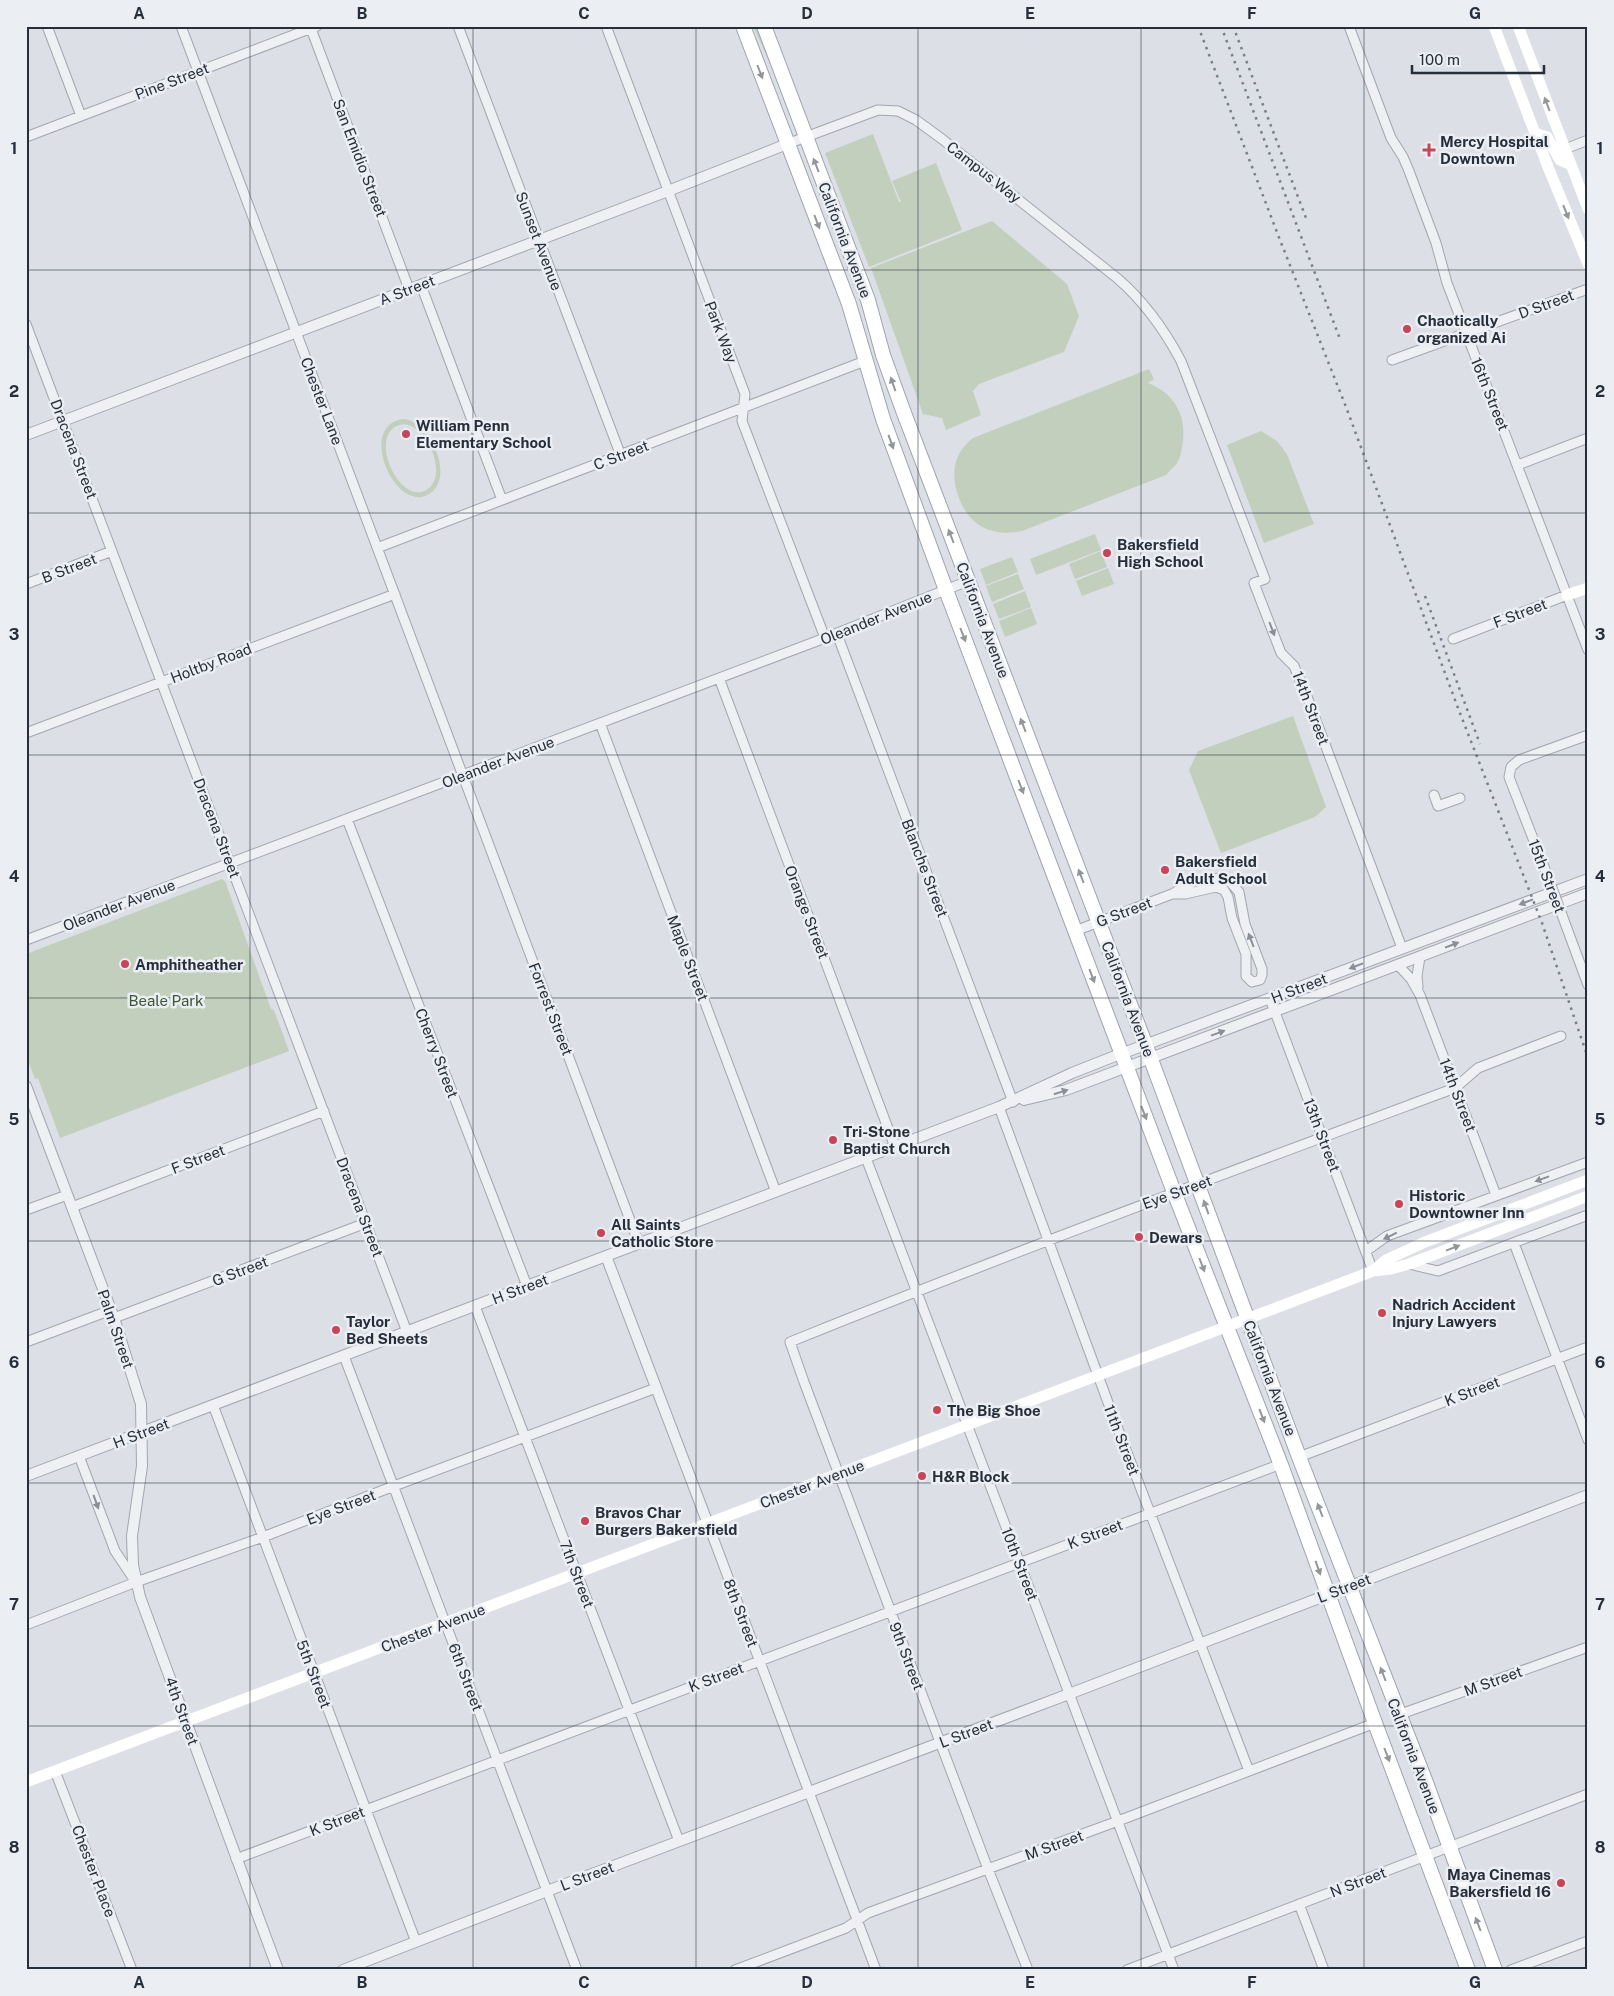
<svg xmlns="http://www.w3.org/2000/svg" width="1614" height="1996" viewBox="0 0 1614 1996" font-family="'Public Sans',sans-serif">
  <rect width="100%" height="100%" fill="#dcdfe5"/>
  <path fill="#c2cfbd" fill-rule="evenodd" d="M753 26H759L793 123 773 70Z
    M873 134 899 202H901L892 181 936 163 962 230 869 267 825 153Z
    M992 221 1067 284 1079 316 1064 352 979 384 973 391 981 415 946 430 942 418 923 414 871 268Z
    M1149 369 1154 379 1148 383C1173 393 1186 413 1183 441 1182 448 1181 457 1177 463 1174 467 1169 471 1166 475L1022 531C988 538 965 523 956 489 954 480 953 468 957 459 960 450 966 444 973 438Z
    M403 419C429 420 453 472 433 491 399 522 354 426 403 419ZM404 424C426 425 447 471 430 487 402 514 362 429 404 424Z
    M1261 431 1277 441 1287 454 1314 524 1264 543 1227 445Z
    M1095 534 1101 550 1036 575 1030 559Z
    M1101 551 1107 567 1075 579 1069 564Z
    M1012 557 1018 572 986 585 980 569Z
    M1108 568 1114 584 1082 596 1076 581Z
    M1018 574 1024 589 992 602 986 586Z
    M1025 591 1031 607 999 619 993 604Z
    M1031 608 1037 624 1005 637 999 621Z
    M1293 716 1326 807 1315 817 1221 853 1189 770 1198 751Z
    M222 879 225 881 271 1009 274 1010 289 1051 60 1138 38 1078 35 1079 26 1055V954Z"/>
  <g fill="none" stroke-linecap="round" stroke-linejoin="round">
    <g stroke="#a2a6ae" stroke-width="11">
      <path id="minor" d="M47 26 81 116
        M181 26 639 1244
        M310 26 409 289
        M458 26 621 456
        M606 26 745 394 742 421 825 638
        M1349 26 1391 138 1403 157 1409 171 1436 243 1447 283 1588 650
        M26 137 317 26
        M787 144 878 110 898 111 916 120 942 139 1117 278C1145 302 1164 329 1181 361L1265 579 1254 583 1281 653 1294 666 1306 694 1402 948
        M1565 149 1588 140
        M421 285 502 500
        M26 324 407 1332
        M1392 360 1588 289
        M1518 465 1588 438
        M377 548 865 361
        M26 584 112 551
        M837 634 1013 1102
        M1453 639 1567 595
        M719 678 895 1147
        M600 723 776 1192
        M26 733 395 594
        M1434 795 1438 806 1460 798
        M347 819 527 1286
        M1548 877 1509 777 1511 767 1519 760 1588 735
        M1562 915 1588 985
        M1075 931 1172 894 1197 880 1221 878 1230 882 1239 892 1245 924 1262 969V975L1260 980 1252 982 1246 976V954L1232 918 1228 897 1224 890 1216 887 1185 894H1172
        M26 940 825 638 968 581
        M1398 965 1411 979 1420 995 1496 1195
        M1418 987 1417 976 1420 957
        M1270 999 1373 1271
        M999 1107 1113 1416 1249 1771
        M866 1158 1174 1970
        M72 1207 324 1111
        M26 1210 67 1195
        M1514 1243 1588 1440
        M1366 1251 1387 1236 1588 1162
        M1409 1264 1438 1271 1588 1215
        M475 1306 679 1841
        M114 1318 366 1223
        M26 1342 111 1310
        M344 1356 577 1970
        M213 1405 416 1942
        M79 1456 115 1551 135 1581
        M1299 1457 1588 1347
        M708 1524 876 1970
        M26 1625 136 1582 263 1537 394 1486 656 1388
        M1398 1715 1588 1647
        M55 1771 132 1970
        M236 1859 1281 1464
        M1299 1904 1324 1970
        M735 1970 846 1928 868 1913 1118 1821 1375 1723
        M1028 1970 988 1869 804 1382 790 1342C1010 1253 1232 1171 1455 1088L1478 1068 1561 1036
        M1127 1970 1588 1794
        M1511 1970 1588 1941"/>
    </g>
    <g stroke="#a2a6ae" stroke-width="12">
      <path id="tertiary" d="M26 435 668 191 787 144
        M26 1086 114 1318 141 1404 142 1466 132 1536 133 1565 140 1597 278 1970
        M1024 1100 1066 1090 1588 893
        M606 1256 708 1524
        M26 1476 999 1107 1072 1073 1110 1058 1588 879
        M343 1970 547 1891 1069 1694 1588 1495"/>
    </g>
    <g stroke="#9ca4b0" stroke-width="16">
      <path id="primary" d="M743 26 849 304 883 419 946 590 1174 1192 1281 1465 1375 1723 1468 1970
        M764 26 868 300 883 355 904 413 1146 1046 1299 1457 1425 1780 1495 1970"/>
    </g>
    <use href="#minor" stroke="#eef0f4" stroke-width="9"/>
    <use href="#tertiary" stroke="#eef0f4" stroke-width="10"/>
    <path stroke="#fff" stroke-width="11" d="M1494 26 1548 167 1588 264
      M1518 26 1588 209
      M1535 133 1547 137 1560 160 1571 165
      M1567 595 1588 588
      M1373 1271 1386 1260 1425 1242 1588 1180
      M26 1782 1373 1271 1391 1269 1409 1264 1588 1196"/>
    <use href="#primary" stroke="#fff" stroke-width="14"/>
    <path stroke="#767f8e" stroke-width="2.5" stroke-dasharray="2.5 5" stroke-linecap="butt" d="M1198 26 1280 240 1346 407 1458 708 1542 923 1588 1058
      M1221 26 1340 339
      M1233 26 1306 218
      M1425 596 1480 744"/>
    <g stroke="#a2a6ae" stroke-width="11" stroke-linecap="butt">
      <path id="minor-bridge" d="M1548 877 1562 915"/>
    </g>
    <use href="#minor-bridge" stroke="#eef0f4" stroke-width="9"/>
  </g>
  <defs><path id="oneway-solid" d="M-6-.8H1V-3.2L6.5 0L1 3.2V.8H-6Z" transform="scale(1.25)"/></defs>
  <g fill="#92969c">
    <use href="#oneway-solid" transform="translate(760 72) rotate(69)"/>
    <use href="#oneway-solid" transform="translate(1547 104) rotate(-111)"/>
    <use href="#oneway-solid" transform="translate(816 165) rotate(-111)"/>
    <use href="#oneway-solid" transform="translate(1566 212) rotate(68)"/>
    <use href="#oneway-solid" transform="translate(817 222) rotate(69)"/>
    <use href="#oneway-solid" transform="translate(893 384) rotate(-109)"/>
    <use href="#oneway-solid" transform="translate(891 442) rotate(70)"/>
    <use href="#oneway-solid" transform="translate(951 536) rotate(-111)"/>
    <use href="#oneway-solid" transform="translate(963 635) rotate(69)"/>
    <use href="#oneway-solid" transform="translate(1023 725) rotate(-111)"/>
    <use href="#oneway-solid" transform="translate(1021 787) rotate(69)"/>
    <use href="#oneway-solid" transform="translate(1081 876) rotate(-111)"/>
    <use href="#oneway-solid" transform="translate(1092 976) rotate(69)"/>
    <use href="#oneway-solid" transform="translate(1144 1113) rotate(69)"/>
    <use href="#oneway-solid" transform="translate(1206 1207) rotate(-110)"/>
    <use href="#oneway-solid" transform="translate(1453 1248) rotate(-21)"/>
    <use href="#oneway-solid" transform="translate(1202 1265) rotate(69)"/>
    <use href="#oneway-solid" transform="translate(1262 1416) rotate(69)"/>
    <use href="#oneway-solid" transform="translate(1320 1510) rotate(-111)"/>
    <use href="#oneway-solid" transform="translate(1318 1568) rotate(70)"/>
    <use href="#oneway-solid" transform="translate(1383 1674) rotate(-111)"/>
    <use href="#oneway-solid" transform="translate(1387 1755) rotate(69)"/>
    <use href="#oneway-solid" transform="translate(1478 1924) rotate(-111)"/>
  </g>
  <g fill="#8a8f97">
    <use href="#oneway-solid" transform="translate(1272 629) rotate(69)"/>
    <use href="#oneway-solid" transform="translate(1526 902) rotate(159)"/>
    <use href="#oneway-solid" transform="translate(1251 940) rotate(-111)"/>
    <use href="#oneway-solid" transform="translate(1452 945) rotate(-21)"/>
    <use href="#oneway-solid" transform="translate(1356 966) rotate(159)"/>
    <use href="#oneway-solid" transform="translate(1218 1033) rotate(-20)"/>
    <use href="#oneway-solid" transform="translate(1061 1092) rotate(-18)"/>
    <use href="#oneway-solid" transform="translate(1542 1179) rotate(160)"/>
    <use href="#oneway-solid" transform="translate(1390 1236) rotate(154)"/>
    <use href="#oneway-solid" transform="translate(96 1502) rotate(70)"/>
  </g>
  <path fill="none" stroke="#262e3a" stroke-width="1" stroke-opacity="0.55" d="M250 26V1970M473 26V1970M696 26V1970M918 26V1970M1141 26V1970M1364 26V1970M26 270H1588M26 513H1588M26 755H1588M26 998H1588M26 1241H1588M26 1483H1588M26 1726H1588"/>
  <g fill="#c64559" stroke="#ebeef3" stroke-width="2">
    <path d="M1426.5 142.5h5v5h5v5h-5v5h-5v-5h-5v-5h5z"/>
    <circle cx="1407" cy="329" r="5"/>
    <circle cx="406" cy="434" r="5"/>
    <circle cx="1107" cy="553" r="5"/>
    <circle cx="1165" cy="870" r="5"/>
    <circle cx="125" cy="964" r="5"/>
    <circle cx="833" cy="1140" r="5"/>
    <circle cx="1399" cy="1204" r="5"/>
    <circle cx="601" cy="1233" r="5"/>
    <circle cx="1139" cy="1237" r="5"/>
    <circle cx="1382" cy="1313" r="5"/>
    <circle cx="336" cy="1330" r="5"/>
    <circle cx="937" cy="1410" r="5"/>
    <circle cx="922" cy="1476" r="5"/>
    <circle cx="585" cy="1521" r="5"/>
    <circle cx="1561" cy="1883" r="5"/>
  </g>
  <g text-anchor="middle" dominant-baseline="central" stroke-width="5" stroke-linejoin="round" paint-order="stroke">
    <g font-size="15" fill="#262e3a" stroke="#ebeef3">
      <text transform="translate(172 81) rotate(-21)">Pine Street</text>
      <text transform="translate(360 158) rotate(69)">San Emidio Street</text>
      <text transform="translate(984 172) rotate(38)">Campus Way</text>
      <text transform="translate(845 240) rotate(69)">California Avenue</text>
      <text transform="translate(539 241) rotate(69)">Sunset Avenue</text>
      <text transform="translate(407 290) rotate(-21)">A Street</text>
      <text transform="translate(1546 304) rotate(-20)">D Street</text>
      <text transform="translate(721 332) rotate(69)">Park Way</text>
      <text transform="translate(1490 394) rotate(68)">16th Street</text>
      <text transform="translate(322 401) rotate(69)">Chester Lane</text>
      <text transform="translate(74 449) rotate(69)">Dracena Street</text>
      <text transform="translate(621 455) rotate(-21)">C Street</text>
      <text transform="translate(69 568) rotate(-21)">B Street</text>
      <text transform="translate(1520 613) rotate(-21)">F Street</text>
      <text transform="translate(876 618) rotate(-22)">Oleander Avenue</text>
      <text transform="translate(983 620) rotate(69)">California Avenue</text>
      <text transform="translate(211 663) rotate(-21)">Holtby Road</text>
      <text transform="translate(1311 708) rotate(69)">14th Street</text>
      <text transform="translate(498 762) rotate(-21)">Oleander Avenue</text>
      <text transform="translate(217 828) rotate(69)">Dracena Street</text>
      <text transform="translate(925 868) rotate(69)">Blanche Street</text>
      <text transform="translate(1547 876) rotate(69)">15th Street</text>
      <text transform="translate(119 905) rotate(-21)">Oleander Avenue</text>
      <text transform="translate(807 912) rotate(69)">Orange Street</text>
      <text transform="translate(1124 912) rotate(-21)">G Street</text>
      <text transform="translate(688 958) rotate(69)">Maple Street</text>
      <text transform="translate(1299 988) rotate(-21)">H Street</text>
      <text transform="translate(1128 999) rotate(69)">California Avenue</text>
      <text transform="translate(551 1009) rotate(69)">Forrest Street</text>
      <text transform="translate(437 1053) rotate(69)">Cherry Street</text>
      <text transform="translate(1458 1095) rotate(69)">14th Street</text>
      <text transform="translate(1322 1135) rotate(69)">13th Street</text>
      <text transform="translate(198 1159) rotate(-21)">F Street</text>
      <text transform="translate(1177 1192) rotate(-20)">Eye Street</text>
      <text transform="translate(360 1207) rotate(69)">Dracena Street</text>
      <text transform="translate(240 1271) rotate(-21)">G Street</text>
      <text transform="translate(520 1289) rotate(-21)">H Street</text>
      <text transform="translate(116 1329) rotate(71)">Palm Street</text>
      <text transform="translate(1270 1378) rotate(69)">California Avenue</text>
      <text transform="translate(1472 1391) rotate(-21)">K Street</text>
      <text transform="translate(141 1433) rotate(-21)">H Street</text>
      <text transform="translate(1122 1440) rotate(69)">11th Street</text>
      <text transform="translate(812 1484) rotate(-21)">Chester Avenue</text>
      <text transform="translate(341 1507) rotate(-21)">Eye Street</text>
      <text transform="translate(1095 1534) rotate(-21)">K Street</text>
      <text transform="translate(1020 1564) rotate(69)">10th Street</text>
      <text transform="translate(577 1574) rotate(69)">7th Street</text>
      <text transform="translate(1344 1588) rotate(-21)">L Street</text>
      <text transform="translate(741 1613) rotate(69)">8th Street</text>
      <text transform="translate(433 1628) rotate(-21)">Chester Avenue</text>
      <text transform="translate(907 1656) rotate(69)">9th Street</text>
      <text transform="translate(314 1674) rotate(69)">5th Street</text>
      <text transform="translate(466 1677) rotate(69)">6th Street</text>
      <text transform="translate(716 1677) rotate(-21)">K Street</text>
      <text transform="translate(1493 1681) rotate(-20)">M Street</text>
      <text transform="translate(182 1711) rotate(70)">4th Street</text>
      <text transform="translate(966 1733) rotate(-21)">L Street</text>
      <text transform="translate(1414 1756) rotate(69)">California Avenue</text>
      <text transform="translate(337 1821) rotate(-21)">K Street</text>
      <text transform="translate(1054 1845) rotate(-20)">M Street</text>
      <text transform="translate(94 1871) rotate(69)">Chester Place</text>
      <text transform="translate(587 1876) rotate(-21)">L Street</text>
      <text transform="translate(1358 1882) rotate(-21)">N Street</text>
    </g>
    <g font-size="15" font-weight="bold" fill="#262e3a" stroke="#ebeef3" text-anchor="start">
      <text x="1440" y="141">Mercy Hospital<tspan x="1440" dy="17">Downtown</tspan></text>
      <text x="1417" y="320">Chaotically<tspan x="1417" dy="17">organized Ai</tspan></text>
      <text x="416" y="425">William Penn<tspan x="416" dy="17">Elementary School</tspan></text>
      <text x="1117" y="544">Bakersfield<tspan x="1117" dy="17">High School</tspan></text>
      <text x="1175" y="861">Bakersfield<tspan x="1175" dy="17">Adult School</tspan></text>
      <text x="135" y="964">Amphitheather</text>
      <text x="843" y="1131">Tri-Stone<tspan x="843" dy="17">Baptist Church</tspan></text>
      <text x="1409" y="1195">Historic<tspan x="1409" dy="17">Downtowner Inn</tspan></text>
      <text x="611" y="1224">All Saints<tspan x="611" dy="17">Catholic Store</tspan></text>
      <text x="1149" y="1237">Dewars</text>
      <text x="1392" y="1304">Nadrich Accident<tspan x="1392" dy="17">Injury Lawyers</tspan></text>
      <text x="346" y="1321">Taylor<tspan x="346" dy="17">Bed Sheets</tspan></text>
      <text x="947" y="1410">The Big Shoe</text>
      <text x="932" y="1476">H&amp;R Block</text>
      <text x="595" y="1512">Bravos Char<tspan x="595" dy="17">Burgers Bakersfield</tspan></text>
      <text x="1551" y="1874" text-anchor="end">Maya Cinemas<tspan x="1551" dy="17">Bakersfield 16</tspan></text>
    </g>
    <g font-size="15" fill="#3b5535" stroke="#ebeef3">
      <text x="166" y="1000">Beale Park</text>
    </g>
  </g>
  <rect width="1614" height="1996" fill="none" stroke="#ebeef3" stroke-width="55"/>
  <path d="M1412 65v8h132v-8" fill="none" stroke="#262e3a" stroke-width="2.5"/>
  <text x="1419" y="65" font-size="15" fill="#262e3a" stroke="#ebeef3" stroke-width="4" paint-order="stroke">100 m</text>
  <rect x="28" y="28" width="1558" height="1940" fill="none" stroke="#262e3a" stroke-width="2"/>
  <g font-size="16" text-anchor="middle" font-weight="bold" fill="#262e3a">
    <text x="139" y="19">A</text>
    <text x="362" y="19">B</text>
    <text x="584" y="19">C</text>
    <text x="807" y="19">D</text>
    <text x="1030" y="19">E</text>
    <text x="1252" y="19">F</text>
    <text x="1475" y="19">G</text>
    <text x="14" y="154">1</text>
    <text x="1600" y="154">1</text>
    <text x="14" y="397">2</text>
    <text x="1600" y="397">2</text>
    <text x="14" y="640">3</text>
    <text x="1600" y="640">3</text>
    <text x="14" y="882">4</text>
    <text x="1600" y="882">4</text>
    <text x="14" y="1125">5</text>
    <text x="1600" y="1125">5</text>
    <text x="14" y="1368">6</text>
    <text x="1600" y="1368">6</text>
    <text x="14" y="1610">7</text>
    <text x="1600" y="1610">7</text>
    <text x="14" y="1853">8</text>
    <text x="1600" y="1853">8</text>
    <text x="139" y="1988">A</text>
    <text x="362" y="1988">B</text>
    <text x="584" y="1988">C</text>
    <text x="807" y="1988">D</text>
    <text x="1030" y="1988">E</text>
    <text x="1252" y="1988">F</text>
    <text x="1475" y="1988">G</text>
  </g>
</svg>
